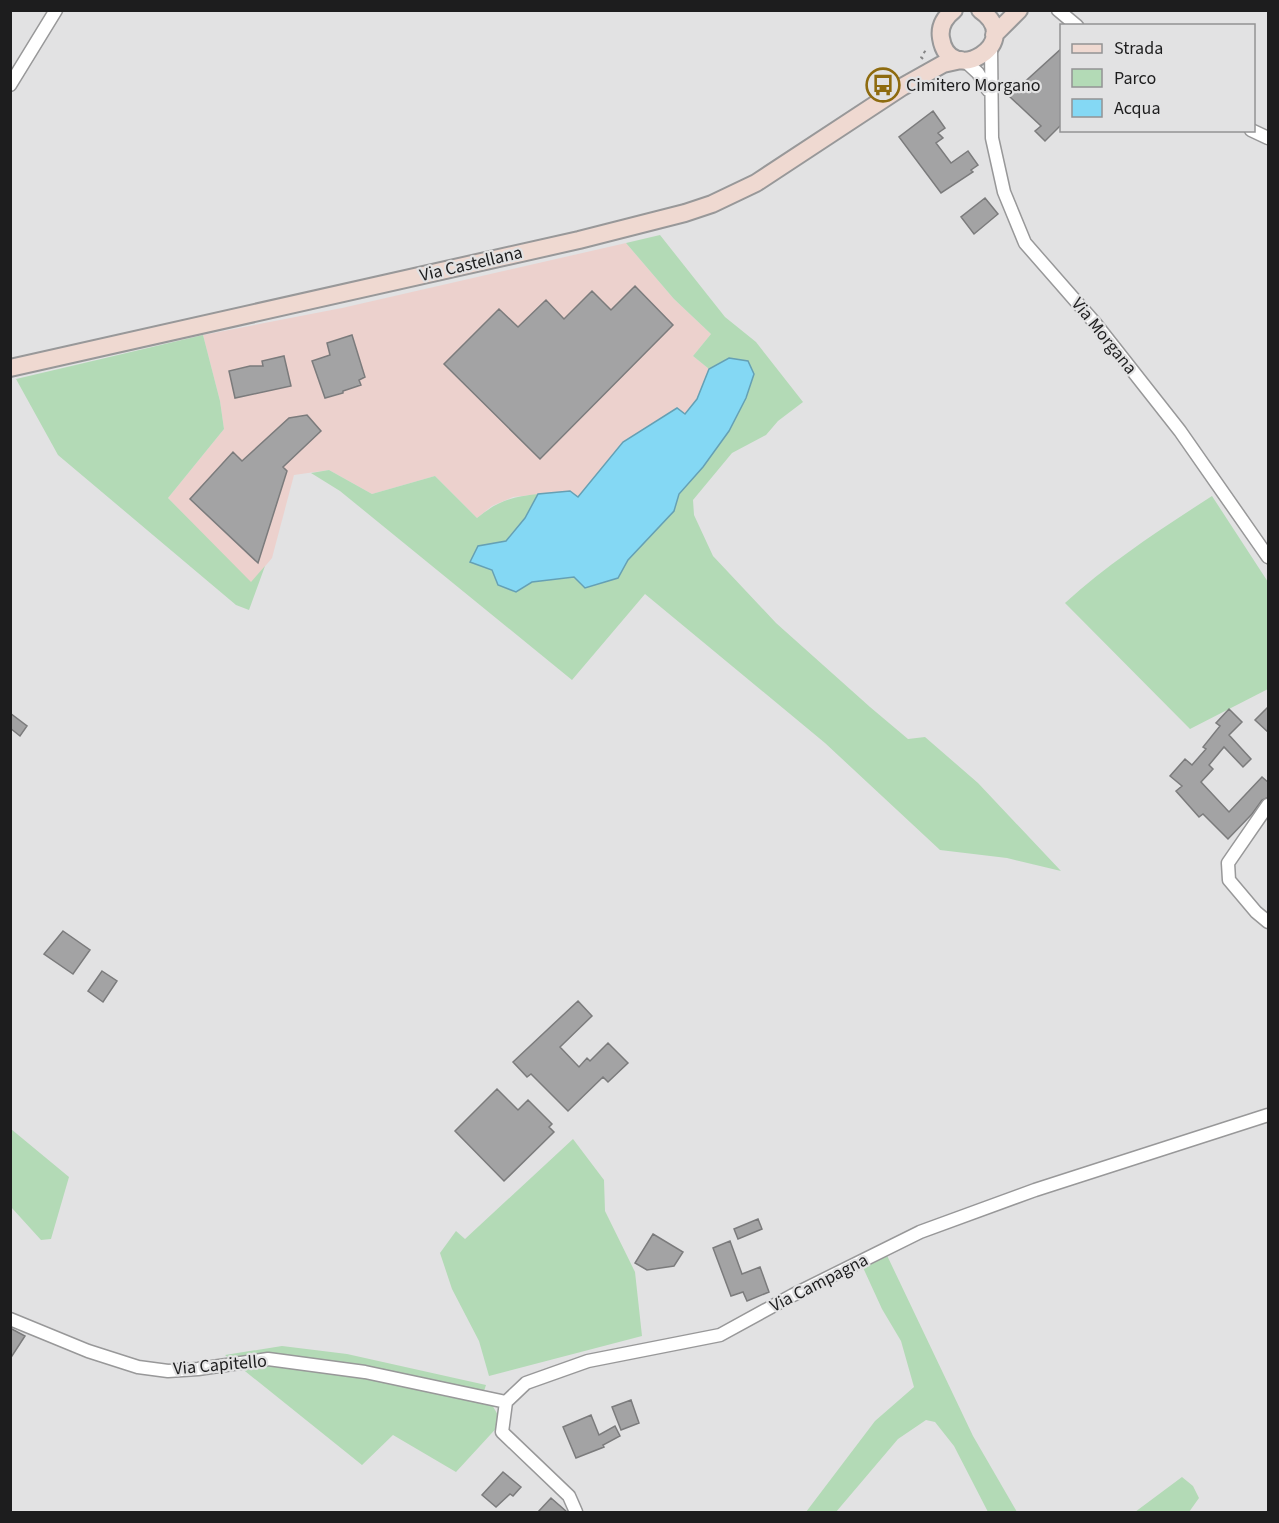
<svg xmlns="http://www.w3.org/2000/svg" width="1279" height="1523" viewBox="0 0 1279 1523" font-family="'Source Sans 3',sans-serif">
  <rect width="100%" height="100%" fill="#e2e2e3"/>
  <path fill="#ecd1cd" d="M626 243 674 299 711 334 693 356 709 369 697 399 685 414 623 442 578 498 570 491 513 497 492 506 477 518 435 476 372 494 329 470 294 475 272 558 251 583 168 498 224 429 220 401 203 335 342 308Z"/>
  <path fill="#b3dab6" d="M660 235 725 317 756 342 803 402 778 421 766 435 732 453 693 500 694 515 713 556 776 623 870 707 908 739 925 737 978 783 1061 871 1007 858 940 850 825 743 645 594 572 680 340 491 311 473 329 470 372 494 435 476 477 518C498 501 511 497 538 494L525 518 506 541 478 546 471 562 492 570 498 585 515 592 532 582 575 577 618 578 628 560 674 511 679 494 703 467 729 431 746 398 729 358 709 369 693 356 711 334 674 299 626 243Z
    M203 335 220 401 224 429 168 498 251 582 265 566 249 610 236 605 58 455 16 379Z
    M1212 496 1268 582V689L1190 729 1065 603C1110 562 1161 529 1212 496Z
    M11 1129 69 1177 51 1239 41 1240 11 1207Z
    M573 1139 604 1180 605 1211 635 1272 642 1336 489 1376 479 1341 452 1289 440 1253 456 1231 465 1239Z
    M883 1247 973 1436 1017 1512H988L954 1446 935 1422 926 1420 898 1439 836 1512H806L875 1421 914 1387 901 1341 882 1309 860 1261Z
    M282 1346 347 1354 486 1385 484 1391 502 1422 456 1472 393 1435 362 1465 225 1355Z
    M1182 1477 1193 1486 1199 1498 1189 1512H1135Z"/>
  <path fill="#84d8f4" stroke="#65a0b4" stroke-width="1.5" d="M729 358 748 361 754 374 746 398 729 431 703 467 679 494 674 511 628 560 618 578 585 588 574 577 532 582 516 592 498 585 492 570 470 562 478 546 506 541 525 518 538 494 570 491 578 497 623 442 677 408 685 414 697 399 709 369Z"/>
  <path fill="#a3a3a4" stroke="#7b7b7c" stroke-width="1.5" d="M1062 48V124L1045 141 1035 131 1041 126 1009 96Z
    M933 111 945 128 938 133 943 138 936 143 951 163 968 151 978 165 971 170 973 172 941 193 899 137Z
    M985 198 998 214 974 234 961 217Z
    M635 286 673 325 540 459 444 364 499 309 518 327 546 300 564 319 592 291 611 310Z
    M352 335 365 377 359 380 361 385 343 391V393L325 398 312 361 330 355 327 343Z
    M284 356 291 386 235 398 229 371 250 366H263L262 361Z
    M307 415 321 431 283 467 287 471 258 563 190 499 233 452 242 461 289 418Z
    M1269 706V733L1255 720Z
    M1229 709 1242 722 1229 735 1251 759 1243 767 1224 747 1209 765 1213 769 1201 782 1229 812 1262 777 1269 783V797L1262 800 1252 814 1228 839 1203 814 1199 817 1176 791 1182 786 1170 776 1185 759 1192 765 1206 749 1203 747 1220 726 1216 723Z
    M10 713 27 726 20 736 10 728Z
    M63 931 90 950 73 974 44 954Z
    M102 971 117 981 103 1002 88 991Z
    M578 1001 592 1016 560 1047 579 1067 587 1058 590 1061 608 1043 628 1063 608 1082 603 1077 568 1111 531 1074 527 1077 513 1062Z
    M497 1089 518 1110 528 1100 552 1124 549 1127 554 1132 504 1181 455 1131Z
    M758 1219 762 1229 738 1239 734 1229Z
    M653 1234 683 1252 674 1266 647 1270 635 1263Z
    M730 1241 742 1274 760 1267 769 1292 747 1301 743 1292 731 1296 713 1248Z
    M10 1328 25 1336 10 1359Z
    M631 1400 639 1423 621 1430 612 1407Z
    M591 1415 599 1435 615 1426 620 1436 603 1445 604 1447 576 1458 563 1427Z
    M503 1472 521 1487 513 1496 510 1494 496 1507 482 1495Z
    M551 1498 567 1512H538Z"/>
  <g fill="none" stroke-linecap="round" stroke-linejoin="round">
    <g stroke="#989899" stroke-width="15">
      <path id="minor" d="M1058 10 1077 26
        M991 47 992 138 1004 192 1025 243 1095 323 1180 431 1268 557
        M965 61 978 73 988 90
        M10 85 56 10
        M1251 130 1268 138
        M1268 805 1228 863 1229 880 1256 912 1268 922
        M10 1319 88 1351 138 1367 168 1371 198 1369 268 1359 365 1372 506 1402
        M576 1512 569 1496 502 1432 506 1402 526 1383 588 1361 720 1335 793 1295 920 1232 1035 1190 1268 1115"/>
    </g>
    <g stroke="#989899" stroke-width="20">
      <path id="secondary" d="M954 10C945 17 939 26 941 38 949 89 1027 42 980 10
        M994 35 1019 10
        M10 368 579 240 685 213 712 204 756 183 902 87 943 64 961 60"/>
    </g>
    <path stroke="#858586" stroke-width="2" stroke-dasharray="3 4.5" stroke-linecap="butt" d="M923 59 921 57 928 47"/>
    <use href="#minor" stroke="#fff" stroke-width="12"/>
    <use href="#secondary" stroke="#efd9d1" stroke-width="16"/>
  </g>
  <defs>
    <g id="bus-ring" transform="scale(1.725)"><circle r="9.5" fill="#e2e2e3" stroke="#8e6b0f" stroke-width="1.5"/><path d="M-5-6H5V4H4V6H2V4H-2V6H-4V4H-5ZM-3.5-4V0h7V-4ZM-3.5 1.2v1.5H-2V1.2ZM2 1.2v1.5H3.5V1.2Z" fill="#8e6b0f"/></g>
  </defs>
  <g fill-rule="evenodd">
    <use href="#bus-ring" x="883" y="85"/>
  </g>
  <g text-anchor="middle" dominant-baseline="central" stroke-width="4.5" stroke-linejoin="round" paint-order="stroke">
    <g font-size="18" fill="#1d1d1e" stroke="#e2e2e3" text-anchor="start">
      <text x="906" y="85">Cimitero Morgano</text>
    </g>
    <g font-size="18" fill="#1d1d1e" stroke="#e2e2e3">
      <text transform="translate(471 264) rotate(-13)">Via Castellana</text>
      <text transform="translate(1104 336) rotate(51)">Via Morgana</text>
      <text transform="translate(819 1283) rotate(-27)">Via Campagna</text>
      <text transform="translate(220 1365) rotate(-5)">Via Capitello</text>
    </g>
  </g>
  <rect width="1279" height="1523" fill="none" stroke="#1d1d1e" stroke-width="24"/>
  <rect x="1060" y="24" width="195" height="108" fill="#e2e2e3" stroke="#939394" stroke-width="1.5"/>
  <rect x="1072" y="44" width="30" height="9" fill="#efd9d1" stroke="#939394" stroke-width="1.5"/>
  <text x="1114" y="54" font-size="18" fill="#1d1d1e">Strada</text>
  <rect x="1072" y="69" width="30" height="18" fill="#b3dab6" stroke="#939394" stroke-width="1.5"/>
  <text x="1114" y="84" font-size="18" fill="#1d1d1e">Parco</text>
  <rect x="1072" y="99" width="30" height="18" fill="#84d8f4" stroke="#939394" stroke-width="1.5"/>
  <text x="1114" y="114" font-size="18" fill="#1d1d1e">Acqua</text>
</svg>
